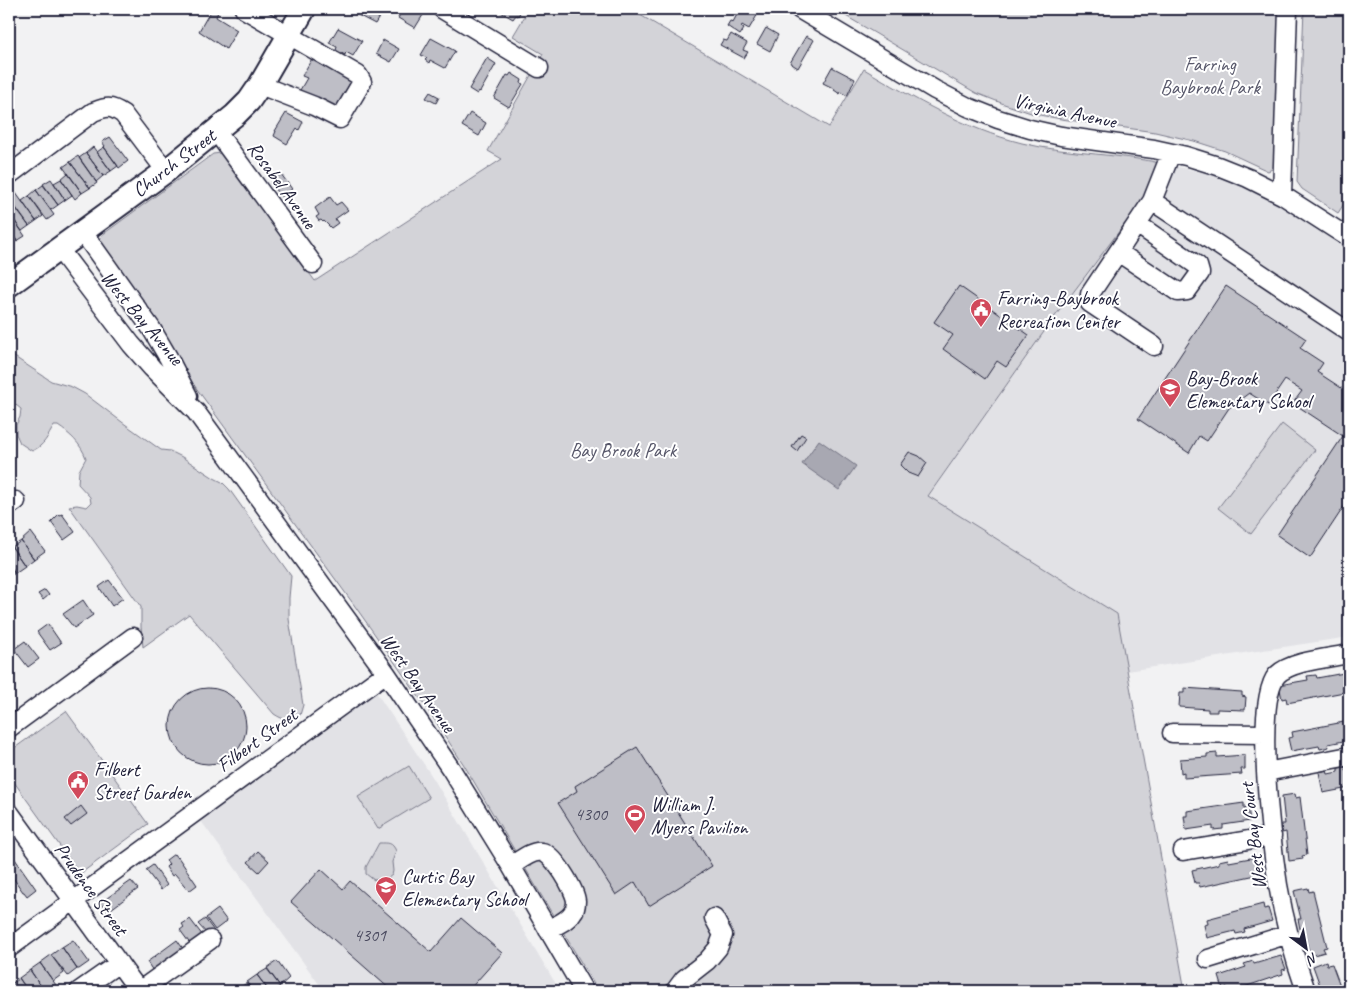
<svg xmlns="http://www.w3.org/2000/svg" width="1358" height="1000" viewBox="0 0 1358 1000" font-family="Caveat,sans-serif">
  <rect width="100%" height="100%" fill="#f2f2f3"/>
  <filter id="ink" filterUnits="userSpaceOnUse"><feTurbulence type="fractalNoise" baseFrequency=".02" numOctaves="2"/><feDisplacementMap in="SourceGraphic" scale="10" xChannelSelector="R" yChannelSelector="G"/><feConvolveMatrix kernelMatrix="1 2 1 2 8 2 1 2 1" color-interpolation-filters="sRGB"/></filter>
  <g filter="url(#ink)">
    <path fill="#e2e2e6" d="M1169 165 1212 174 1244 187 1277 204 1349 251V637L1127 671 1117 614 928 497 1053 319Z
      M376 692 433 778 560 991H324L201 821Z"/>
    <path fill="#d3d3d8" stroke="#7a7a8a" d="M529 9H630L829 127 864 69C915 99 965 129 1022 143 1070 155 1121 153 1169 165L1053 319 928 496 1117 614 1185 991H598L464 765 426 707 352 602 194 385 157 323 99 242 102 235 213 154 221 153 315 281 502 159 488 151 543 54 513 36Z
      M834 9H1279L1274 168 1268 171 1225 151 1194 141 1155 132 1061 119 1034 114 1004 104 976 93Z
      M1304 9H1349V196L1338 213 1302 189 1297 182Z
      M13 356 51 381 72 387 85 394 122 422 161 450 170 451 182 457 214 478 222 482 229 489 291 576 289 598V619L303 705 300 715C289 721 285 721 274 714L189 614 143 647 141 627V607L69 506 77 505 87 507 91 503 90 497 78 484 79 471 86 458C81 444 70 434 58 426H54C47 437 45 445 32 451L20 443 16 434V425L20 417 21 409 11 401 9 393V358Z
      M1282 424 1315 450 1251 534 1218 508Z
      M66 711 148 824 80 874 9 775V752Z
      M409 766 429 798 378 829 358 797Z
      M379 843C389 843 392 842 396 851L392 862 393 871 392 875 388 878 374 880 366 874V867Z"/>
    <path fill="#a8a8b2" stroke="#727282" d="M819 440 856 466 839 490 802 464Z"/>
    <path fill="#bebec6" stroke="#22223b" d="M213 9 218 12 216 17 237 30 226 49 199 31 207 17Z
      M350 9H384L375 24 350 11Z
      M403 9H413L423 15 415 28 398 18Z
      M500 9H522L518 16 516 15 513 19 499 11Z
      M740 9H759L758 11 759 12 749 29 742 25 741 27 744 29 740 35 727 26 730 21 733 22Z
      M338 28 362 41 353 56 346 52 345 55 336 50 337 47 329 43Z
      M766 28 778 35 770 51 757 44Z
      M731 34 747 43 743 50 748 52 744 58 720 45 723 40 727 41Z
      M806 36 814 40 798 68 790 63Z
      M431 38 455 51 445 68 430 60 429 63 425 60 427 58 421 55Z
      M383 40 399 49 391 62 376 54Z
      M314 55 353 78 342 97 343 98 336 111 300 90 307 78 302 76Z
      M487 58 496 64 480 92 479 91 477 94 469 89Z
      M832 67 855 79 847 96 841 92 840 94 834 90 835 89 823 83Z
      M511 73 522 80 521 83 523 84 509 107 494 98 507 75 509 76Z
      M430 92 439 97 436 103 426 98Z
      M286 113 303 122 299 130 297 128 287 144 274 136 276 131H275Z
      M470 113 486 123 479 136 462 126Z
      M110 137 128 161 119 168 104 147 105 146 102 142Z
      M93 147 111 171 103 176 86 153Z
      M104 147 118 166 111 171 97 152Z
      M86 153 103 176 96 182 79 158Z
      M78 156 97 183 90 188 70 162Z
      M70 162 90 188 82 193 63 167Z
      M68 173 82 193 75 199 61 179Z
      M281 174 292 189 281 197 270 183Z
      M51 179 65 200 58 205 43 184Z
      M61 179 72 195 65 200 54 183Z
      M43 185 58 205 51 210 36 190Z
      M13 189 36 221 29 226 9 198V192Z
      M36 190 54 215 47 220 29 196Z
      M29 196 43 216 36 221 22 201Z
      M330 197 336 205 341 202 348 210 335 219 338 223 331 228 324 221 323 222 321 220 319 221 316 217 319 215 315 208Z
      M13 205 29 226 22 231 9 213V208Z
      M9 213 25 236 17 241 9 229Z
      M9 229 17 241 10 246 9 244Z
      M959 286 1029 335 1006 367 997 361 985 379 943 349 953 335 934 322Z
      M1226 286 1306 339 1300 348 1323 363 1317 372 1349 393V499L1310 558 1277 535 1343 436 1293 403 1302 391 1285 380 1268 405 1249 393 1229 408 1207 441 1199 436 1189 453 1138 419Z
      M801 434 806 437 797 451 792 447Z
      M909 452 919 456 927 463 918 477 908 473 900 465Z
      M59 514 60 515 62 514 75 532 64 540 51 522Z
      M31 532 45 551 34 559 21 541Z
      M21 541 34 559 25 566 12 547Z
      M12 547 25 566 15 573 9 564V550Z
      M9 564 15 573 9 577Z
      M109 580 123 598 112 606 99 587Z
      M45 590 49 595 43 600 38 594Z
      M83 600 93 615 74 628 63 614Z
      M48 624 61 643 50 650 37 632Z
      M25 641 39 659 28 667 14 649Z
      M1344 673 1347 687H1343L1344 692 1287 703 1286 698 1282 699 1279 685 1308 680 1307 676 1316 675 1317 678Z
      M170 726a38 38 0 1 1 76 0a38 38 0 1 1-76 0Z
      M1184 688 1242 692V696L1246 697 1245 710 1217 709V712H1208V709L1179 707 1180 693H1184Z
      M1349 721V740L1328 744 1329 747 1320 749 1319 746 1291 751 1288 738 1293 737 1292 732Z
      M637 747 712 866 649 906 635 882 616 895 558 803 577 791 575 786Z
      M1217 753V757L1245 755V769H1241L1242 774 1184 778V772L1181 773 1180 759 1207 757V754Z
      M1346 767V771L1349 770V788L1323 793 1319 772 1327 770 1328 774 1338 772V768Z
      M1295 794 1296 798 1300 797 1307 855 1302 856 1303 859 1289 861 1286 832 1282 833 1281 824H1285L1282 796Z
      M1244 803V808L1248 807 1250 821 1223 825V829L1213 830V826L1186 830 1184 816H1187V811Z
      M81 806 87 814 71 826 65 819Z
      M1347 819H1349V838H1347L1344 825 1348 824Z
      M258 851 269 861 259 872 248 862Z
      M174 854 177 858 178 857 197 885 189 891 175 874 172 876 166 867 169 864 166 860Z
      M1256 857 1258 870H1255L1256 875 1200 887 1199 883H1195L1192 870 1219 864V861L1228 859 1229 862Z
      M12 858 14 859H15L36 889 27 896 24 892H23L9 872V860Z
      M153 865 167 885 161 890 146 870Z
      M321 869 343 889 350 881 431 952 461 918 502 953 468 991H392L291 902Z
      M131 881 138 889 107 912 100 903Z
      M1308 888 1309 892 1313 891 1327 947 1323 948 1325 952 1310 956 1303 928 1300 929 1298 919H1301L1294 891Z
      M1263 904 1264 909 1268 908 1272 921 1244 929 1245 932 1236 934 1235 931 1207 938 1204 925 1208 924 1207 919Z
      M218 909 227 921 215 930 206 918Z
      M190 919 203 936 191 945 180 930 184 927 182 924Z
      M205 919 214 931 208 935 198 924Z
      M73 940 89 962 79 969H77L62 947Z
      M177 940 184 950 153 971 147 962Z
      M62 947 77 969 68 976 51 955Z
      M51 955 64 973 53 981 40 963Z
      M1281 956 1286 969 1282 970 1283 974 1232 991H1228L1227 987 1223 989 1219 976 1246 967 1244 964 1253 961 1254 964Z
      M277 961 289 978 280 986 267 968Z
      M1326 961 1327 965 1332 964 1342 991H1322L1313 966Z
      M40 963 56 985 47 991 43 989 30 970Z
      M267 969 280 986 273 991H269L257 975Z
      M30 970 43 989 40 991H28L19 978Z
      M257 975 269 991H254L247 983V982Z
      M19 978 28 991H12L9 986Z
      M247 983 254 991H239L237 989Z"/>
    <g fill="none" stroke-linecap="round" stroke-linejoin="round">
      <g stroke="#22223b" stroke-width="21">
        <path id="minor" d="M244 9 358 75 362 82 340 119 314 106 260 85
          M442 9 539 68
          M799 9 935 90 968 107 998 119 1030 129 1061 136 1154 149 1186 156 1218 166 1248 178 1282 195 1349 238
          M216 131 313 264
          M9 175 93 112C106 107 110 105 123 114L166 171
          M1282 195 1288 9
          M1152 201 1349 332
          M82 231 151 328 168 357 188 396
          M59 249 131 344 152 368 196 412 386 673 451 769 511 866 584 991
          M1118 252 1178 292 1187 291 1200 273 1198 266 1137 224
          M1154 346 1090 303V294L1152 201 1171 153
          M9 506 16 501
          M9 728 133 637
          M1172 733 1265 734
          M1266 772 1349 756
          M9 812 139 991
          M1183 851 1272 836
          M511 866C519 861 532 850 542 852 554 854 575 890 576 901 576 905 575 910 573 912 568 921 556 925 548 930
          M9 948 386 673
          M1208 959 1289 934
          M79 991 119 963
          M139 991 210 940
          M675 991 684 979 707 961 718 948 723 935 714 918
          M1306 991C1294 957 1284 920 1278 885 1272 847 1253 702 1277 675 1291 661 1330 658 1349 654"/>
      </g>
      <g stroke="#22223b" stroke-width="26">
        <path id="major" d="M9 285 166 171 235 115 249 101 260 85 304 9"/>
      </g>
      <use href="#minor" stroke="#fff" stroke-width="18"/>
      <use href="#major" stroke="#fff" stroke-width="22"/>
    </g>
  </g>
  <defs>
    <g id="civic-pin" transform="scale(1.125)"><path d="M0 17L-7.5 6A9.5 9.5 0 1 1 7.5 6Z" fill="#d1495b" stroke="#fff"/><path d="M-.6-6.5H3V-4.5H.6V-3L4-1V1h2V6H-6V1h2V-1L-.6-3ZM-1.2 2.5V6h2.4V2.5Z" fill="#fff"/></g>
    <g id="school-pin" transform="scale(1.125)"><path d="M0 17L-7.5 6A9.5 9.5 0 1 1 7.5 6Z" fill="#d1495b" stroke="#fff"/><path d="M0-5L7-2L0 1L-7-2ZM-4 1L0 2.5L4 1V4Q0 6-4 4Z" fill="#fff"/></g>
    <g id="stadium-pin" transform="scale(1.125)"><path d="M0 17L-7.5 6A9.5 9.5 0 1 1 7.5 6Z" fill="#d1495b" stroke="#fff"/><path d="M0-5a6.5 5 0 1 0 0 10a6.5 5 0 1 0 0-10ZM-3.5-1.8h7v3.6h-7Z" fill="#fff"/></g>
  </defs>
  <g fill-rule="evenodd">
    <use href="#civic-pin" x="981" y="309"/>
    <use href="#school-pin" x="1170" y="389"/>
    <use href="#civic-pin" x="78" y="781"/>
    <use href="#stadium-pin" x="635" y="815"/>
    <use href="#school-pin" x="386" y="887"/>
  </g>
  <g text-anchor="middle" dominant-baseline="central" stroke-width="4" stroke-linejoin="round" paint-order="stroke">
    <g font-size="18" fill="#49495e">
      <text x="591" y="814">4300</text>
      <text x="370" y="935">4301</text>
    </g>
    <g font-size="20" fill="#57576a" stroke="#fff">
      <text x="1210" y="64">Farring<tspan x="1210" dy="23">Baybrook Park</tspan></text>
      <text x="623" y="450">Bay Brook Park</text>
    </g>
    <g font-size="20" fill="#22223b" stroke="#fff">
      <text transform="translate(1065 111) rotate(12)">Virginia Avenue</text>
      <text transform="translate(174 163) rotate(-37)">Church Street</text>
      <text transform="translate(282 185) rotate(54)">Rosabel Avenue</text>
      <text transform="translate(142 318) rotate(50)">West Bay Avenue</text>
      <text transform="translate(418 683) rotate(55)">West Bay Avenue</text>
      <text transform="translate(257 740) rotate(-36)">Filbert Street</text>
      <text transform="translate(1253 836) rotate(-97)">West Bay Court</text>
      <text transform="translate(91 889) rotate(54)">Prudence Street</text>
    </g>
    <g font-size="20" fill="#22223b" stroke="#fff" text-anchor="start">
      <text x="997" y="298">Farring-Baybrook<tspan x="997" dy="23">Recreation Center</tspan></text>
      <text x="1186" y="378">Bay-Brook<tspan x="1186" dy="23">Elementary School</tspan></text>
      <text x="94" y="769">Filbert<tspan x="94" dy="23">Street Garden</tspan></text>
      <text x="651" y="804">William J.<tspan x="651" dy="23">Myers Pavilion</tspan></text>
      <text x="402" y="876">Curtis Bay<tspan x="402" dy="23">Elementary School</tspan></text>
    </g>
  </g>
  <rect width="1358" height="1000" fill="none" stroke="#fff" stroke-width="30"/>
  <rect x="15" y="15" width="1328" height="970" fill="none" stroke="#22223b" stroke-width="2" filter="url(#ink)"/>
  <g transform="translate(1306 948) rotate(148)" stroke="#ffffff" stroke-width="4" paint-order="stroke">
  <path d="M0-4L9 19L0 12L-9 19Z" fill="#22223b"/>
  <text y="-8" font-size="14" font-weight="bold" text-anchor="middle" fill="#22223b">N</text>
  </g>
</svg>
